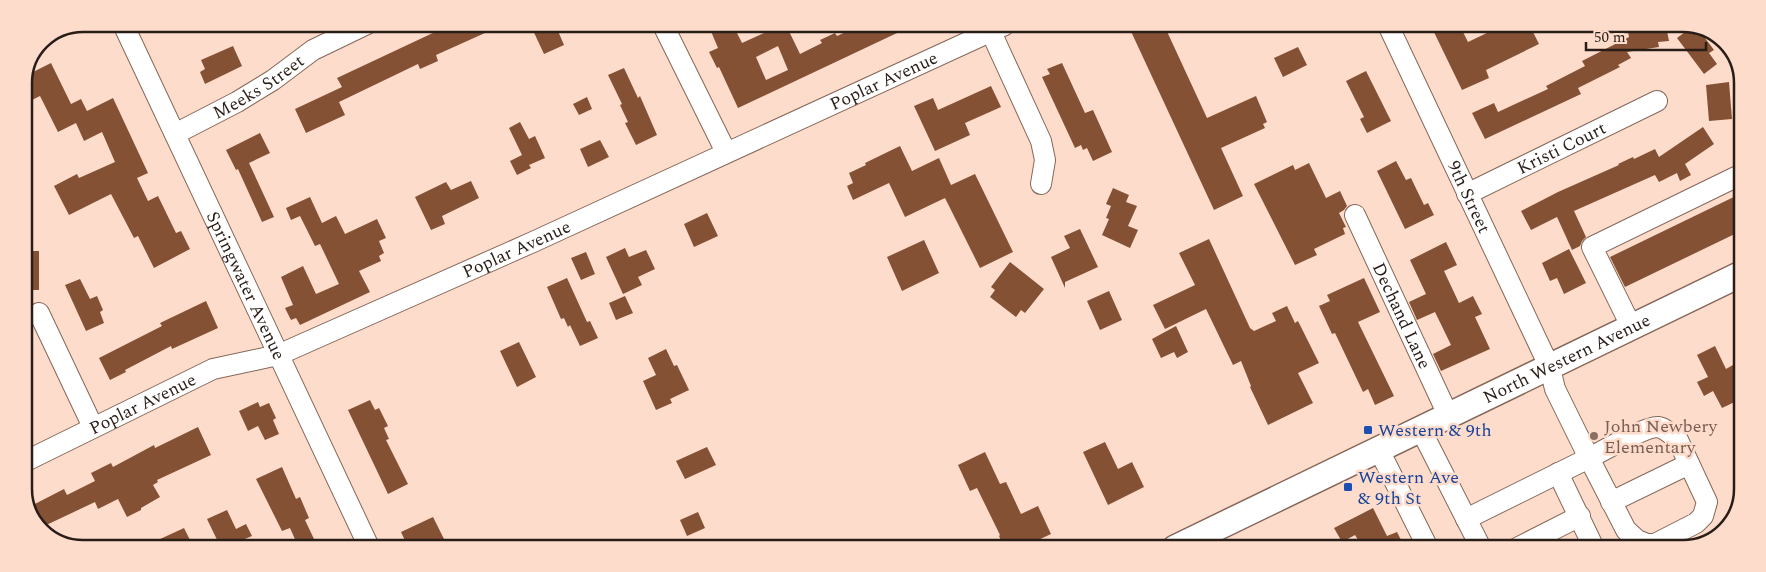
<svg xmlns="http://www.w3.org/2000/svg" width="1766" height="572" viewBox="0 0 1766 572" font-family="Spectral,serif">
  <rect width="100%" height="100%" fill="#fedccb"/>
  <path fill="#845134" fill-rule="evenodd" d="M452 24H505L436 55 438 61 420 69 418 64 339 102 345 115 306 133 295 109 342 87 337 78Z
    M530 24H555L564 45 544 54Z
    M720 25H733L742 43 782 25H786L800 54 822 43 820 40 835 33 837 36 861 25H914L738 108 719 67 717 68 709 52 718 48 710 29ZM778 46 788 70 766 80 756 57Z
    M1128 25H1164L1207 118 1256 96 1267 122 1263 124 1265 128 1221 148 1243 196 1214 210Z
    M1431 26H1460L1468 42 1491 31 1488 26H1530L1539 44 1486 70 1489 78 1462 90Z
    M1636 26H1666L1669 41 1658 42 1659 47 1627 52 1631 58 1618 65 1620 67 1578 88 1581 94 1485 139 1472 113 1494 103 1498 112 1548 89 1546 86 1585 66 1582 61 1629 37 1627 27Z
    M1693 26H1696L1714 50 1709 53 1717 64 1704 74 1677 38Z
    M233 46 242 66 205 84 200 72 205 69 201 60Z
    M1298 47 1307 65 1283 77 1274 58Z
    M51 63 71 104 81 99 87 111 113 98 148 173 137 178 148 201 158 196 176 233 181 231 190 249 154 268 138 236 134 238 111 194 69 215 54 186 77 174 79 178 115 162 102 132 84 141 76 123 58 132 40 96 24 104V83L27 75Z
    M1062 63 1085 113 1093 110 1112 152 1093 161 1087 148 1083 150 1081 145 1075 148 1042 77 1050 74 1047 69Z
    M624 68 638 98 640 96 657 135 636 145 625 123 628 122 620 105 622 104 608 75Z
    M1366 71 1391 121 1367 133 1360 119 1364 117 1346 81Z
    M1729 82 1732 119 1709 121 1706 85Z
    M991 86 1001 107 965 123 970 135 935 151 914 106 933 98 938 110Z
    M587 97 592 109 579 115 573 104Z
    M520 122 529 139 535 136 545 158 529 165 531 168 517 175 510 161 522 155 509 128Z
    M1703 127 1714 144 1685 164 1691 175 1680 181 1677 173 1659 182 1655 175 1574 211 1586 237 1582 241 1580 246 1572 250 1557 217 1531 230 1521 211 1558 192 1619 165 1618 164 1633 157 1634 159 1655 149 1659 157Z
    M260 133 270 153 249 163 274 217 262 222 238 169 236 170 226 150Z
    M600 140 609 157 588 167 580 149Z
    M900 146 912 171 939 158 951 185 975 174 1013 252 980 268 945 198 905 217 889 183 853 200 847 186 853 183 849 173 866 165 865 163Z
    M1396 161 1406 180 1411 178 1424 205 1428 203 1434 215 1405 229 1377 171Z
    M1309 163 1326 198 1340 191 1347 206 1344 210 1339 213 1346 227 1343 228 1345 234 1314 249 1317 255 1295 265 1254 184 1293 165 1295 170Z
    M471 181 479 198 442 216 445 224 431 230 415 197 446 182 451 190Z
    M1113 188 1129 195 1126 202 1137 206 1128 226 1138 230 1130 248 1102 235 1109 219 1106 218 1111 206 1106 204Z
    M1742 193 1741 231 1625 287 1610 257Z
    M310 197 322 223 336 216 345 234 377 219 386 238 379 241 384 253 379 256 381 261 359 271 370 292 300 325 296 318 291 320 285 308 293 305 281 277 303 266 316 294 339 284 320 244 315 246 300 216 291 220 286 208Z
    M707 213 718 236 694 247 684 224Z
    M1080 229 1098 267 1065 282V288L1051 257 1070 248 1064 236Z
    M1209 239 1250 328 1254 331 1276 321 1272 313 1287 306 1295 323 1298 321 1319 363 1298 373 1313 403 1268 425 1250 387 1251 386 1241 361 1233 365 1206 309 1165 329 1153 305 1195 285 1179 253Z
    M924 240 939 273 902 291 887 257Z
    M1446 242 1457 265 1444 271 1459 303 1473 296 1482 314 1475 317 1490 349 1441 371 1433 354 1451 345 1435 312 1417 320 1409 302 1426 294 1410 260Z
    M625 248 629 257 646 250 655 269 638 277 642 285 623 294 606 257Z
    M1569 249 1586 283 1564 294 1557 278 1550 281 1542 263Z
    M24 251H39V290H24Z
    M586 252 595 274 581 280 571 258Z
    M1010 262 1044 289 1025 313 1021 310 1016 317 990 297 995 290 991 287Z
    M567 278 587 322 590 321 598 338 580 346 570 325 568 327 564 318 561 319 547 287Z
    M1364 278 1380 312 1358 322 1394 396 1375 405 1368 389 1363 392 1335 333 1332 334 1319 306 1330 301 1327 295Z
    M80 279 90 299 97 296 103 310 100 312 104 323 86 331 65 285Z
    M1109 291 1122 320 1100 330 1087 301Z
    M625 296 633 313 616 320 609 303Z
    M206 301 218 328 172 349 171 346 125 370 126 372 110 380 99 358 162 326 160 323Z
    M1176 326 1188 352 1177 358 1174 352 1161 358 1152 339Z
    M519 342 536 377 517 387 500 351Z
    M1715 346 1726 369 1733 365 1741 381V399L1722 408 1713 391 1704 396 1697 382 1708 377 1697 355Z
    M666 349 674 366 677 365 689 390 670 399 672 403 656 410 643 381 656 375 648 358Z
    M370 400 375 410 379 408 388 426 384 428 389 439 386 440 408 484 388 494 348 410Z
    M258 402 260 407 269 403 276 418 273 420 279 434 265 440 258 426 248 431 239 411Z
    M198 427 211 455 157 480 158 482 153 485 160 497 141 508V510L127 517 118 499 98 509 95 502 40 528 36 525 29 507 64 489 67 495 95 481 91 473 111 463 113 467 154 445 155 448Z
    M1105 442 1118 469 1132 462 1144 487 1108 505 1083 452Z
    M707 447 716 465 685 479 676 461Z
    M985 452 1000 484 1006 482 1021 514 1038 506 1051 534 1023 547H1004L999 536 1000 535 977 488 970 491 958 465Z
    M282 467 296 499 300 497 309 518 305 520 314 539 298 546 290 528 282 531 256 479Z
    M1373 508 1387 536 1397 532 1405 548H1363L1355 535 1342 542 1334 528Z
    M227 510 236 529 246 524 252 536 240 541 243 546H220L207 519Z
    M698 512 705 528 687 536 680 520Z
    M433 517 448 547H408L401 532Z
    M184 528 193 546H145Z"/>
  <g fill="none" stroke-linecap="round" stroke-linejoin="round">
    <g stroke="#846758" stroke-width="22">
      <g id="minor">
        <path id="s1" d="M123 24 369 547"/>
        <path d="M663 25 726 152"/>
        <path id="s2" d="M1388 25 1550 368 1555 389 1589 458C1601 452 1646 426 1658 427 1665 428 1672 435 1678 440L1707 502 1703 516 1696 523 1655 544H1647L1637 540 1626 530 1589 458 1466 519"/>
        <path d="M991 32 1041 141 1045 160 1041 184"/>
        <path id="s3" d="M175 134 237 102 273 80 313 50 367 24"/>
        <path id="s4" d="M1467 194 1657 101"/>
        <path id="s5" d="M1355 215 1449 417"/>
        <path d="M39 313 93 427"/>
        <path d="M1632 328 1592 247 1742 174"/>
        <path d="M1421 430 1481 548"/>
        <path d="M1379 450 1428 548"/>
        <path id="s6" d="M24 462 213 369 278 355 533 242 1005 25"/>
        <path d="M1558 473 1594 548"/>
        <path d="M1611 502 1689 464"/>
        <path d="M1517 548 1580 516"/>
      </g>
    </g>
    <g stroke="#846758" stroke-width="28">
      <g id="major">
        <path id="s7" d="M1175 548 1741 274"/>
      </g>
    </g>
    <use href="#minor" stroke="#fff" stroke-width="20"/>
    <use href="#major" stroke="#fff" stroke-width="25"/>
  </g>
  <g fill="#1a4fb4" stroke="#fedccb" stroke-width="2">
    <rect x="1363" y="425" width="10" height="10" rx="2.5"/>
    <rect x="1343" y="482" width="10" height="10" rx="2.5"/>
  </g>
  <circle fill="#8d6e63" stroke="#fedccb" stroke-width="2" cx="1594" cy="436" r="5"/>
  <g text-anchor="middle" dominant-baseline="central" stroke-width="5" stroke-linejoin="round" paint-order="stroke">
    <g font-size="18" fill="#291d17" stroke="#fedccb">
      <text stroke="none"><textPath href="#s6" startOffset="942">Poplar Avenue</textPath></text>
      <text stroke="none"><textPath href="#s3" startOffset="96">Meeks Street</textPath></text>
      <text stroke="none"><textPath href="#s4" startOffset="105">Kristi Court</textPath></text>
      <text stroke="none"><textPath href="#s2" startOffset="190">9th Street</textPath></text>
      <text stroke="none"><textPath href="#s6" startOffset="538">Poplar Avenue</textPath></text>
      <text stroke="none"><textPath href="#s1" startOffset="289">Springwater Avenue</textPath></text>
      <text stroke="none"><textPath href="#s5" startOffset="111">Dechand Lane</textPath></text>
      <text stroke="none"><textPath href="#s7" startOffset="435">North Western Avenue</textPath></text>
      <text stroke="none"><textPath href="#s6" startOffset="132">Poplar Avenue</textPath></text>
    </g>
    <g font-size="18" fill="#785e54" stroke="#fedccb" text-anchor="start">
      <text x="1604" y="426">John Newbery<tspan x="1604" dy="21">Elementary</tspan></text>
    </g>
    <g font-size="18" fill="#164399" stroke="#fedccb" text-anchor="start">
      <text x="1378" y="430">Western &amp; 9th</text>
      <text x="1358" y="477">Western Ave<tspan x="1358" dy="21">&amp; 9th St</tspan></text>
    </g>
  </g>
  <path d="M0 0H1766V572H0ZM83 32H1683A51 51 0 0 1 1734 83V489A51 51 0 0 1 1683 540H83A51 51 0 0 1 32 489V83A51 51 0 0 1 83 32Z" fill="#fedccb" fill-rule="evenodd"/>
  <path fill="none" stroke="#291d17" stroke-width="2.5" d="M83 32H1683A51 51 0 0 1 1734 83V489A51 51 0 0 1 1683 540H83A51 51 0 0 1 32 489V83A51 51 0 0 1 83 32Z"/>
  <path d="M1586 42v8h120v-8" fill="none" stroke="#291d17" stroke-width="2.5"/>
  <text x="1594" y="42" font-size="15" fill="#291d17" stroke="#fedccb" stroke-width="4" paint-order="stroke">50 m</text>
</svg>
